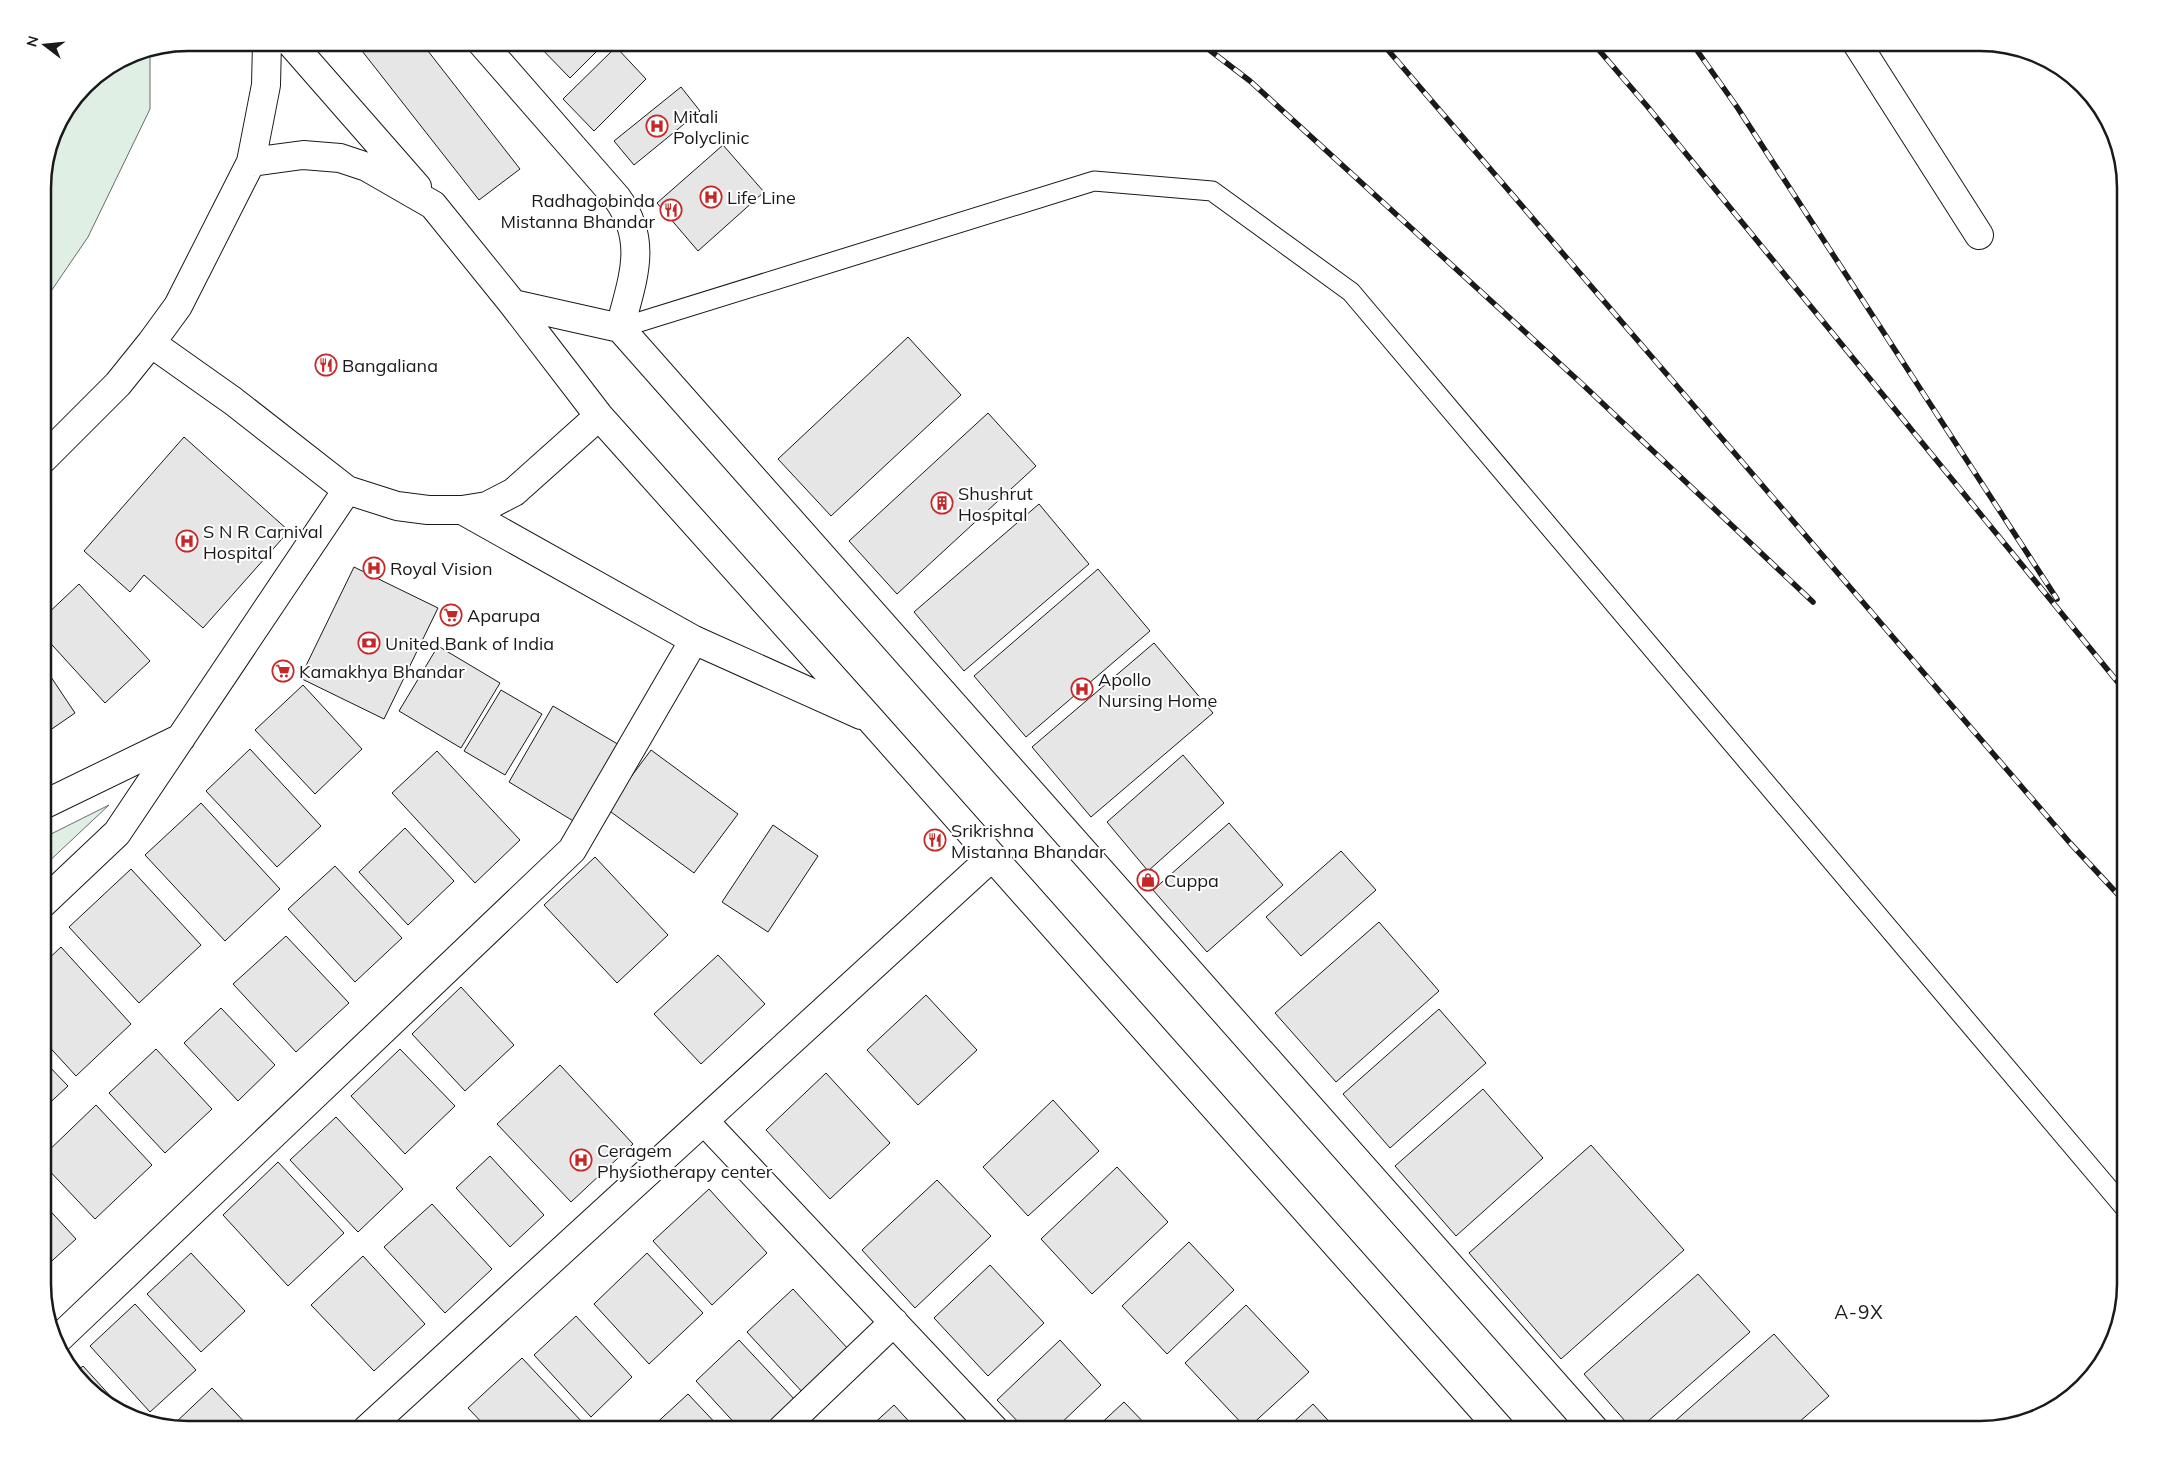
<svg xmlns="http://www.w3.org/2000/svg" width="2168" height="1472" viewBox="0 0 2168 1472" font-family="Mulish,sans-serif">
  <rect width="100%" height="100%" fill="#fff"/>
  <path fill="#e0efe3" stroke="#6a6a6a" d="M150 50V109L88 237 43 303V179L54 132 85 85 133 53Z
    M109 805 43 867V838Z"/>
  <path fill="#e6e6e6" stroke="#1a1a1a" d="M355 42H421L520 169 479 200Z
    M535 42H606L570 78Z
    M616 47 646 79 594 131 563 99Z
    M681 87 700 111 634 165 614 141Z
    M723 145 764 192 698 251 657 203Z
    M908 337 961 395 831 516 778 459Z
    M988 413 1036 466 897 594 849 541Z
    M184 437 289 531 203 628 144 575 130 592 84 551Z
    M1039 504 1089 564 964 671 914 612Z
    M354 567 438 608 384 719 300 678Z
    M1098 569 1150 631 1026 737 974 676Z
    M79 584 150 661 105 703 43 635V618Z
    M1154 643 1213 713 1091 817 1032 747Z
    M438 646 500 683 461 748 399 711Z
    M43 665 75 713 43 735Z
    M303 685 362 749 315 794 255 730Z
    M501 690 542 714 505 775 464 751Z
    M553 706 621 746 575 822 509 782Z
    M250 749 321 826 277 867 206 791Z
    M651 750 738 814 694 873 607 809Z
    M437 751 520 840 475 883 392 793Z
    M1183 755 1224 803 1148 871 1107 822Z
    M201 803 280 889 225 941 145 855Z
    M1229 823 1283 885 1207 952 1153 890Z
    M773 825 818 856 768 932 722 902Z
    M405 828 454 881 408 925 359 872Z
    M1341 851 1376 890 1301 956 1266 917Z
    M595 857 668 935 617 983 544 905Z
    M335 866 402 938 355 982 288 909Z
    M131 869 201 945 139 1003 69 927Z
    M1379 922 1439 991 1336 1082 1275 1013Z
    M286 936 349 1003 296 1052 233 984Z
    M61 947 131 1024 76 1076 43 1040V964Z
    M718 955 765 1004 701 1064 654 1014Z
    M461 987 514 1045 465 1091 412 1034Z
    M926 995 977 1050 918 1105 867 1050Z
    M221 1008 275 1065 238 1101 184 1043Z
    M1439 1009 1486 1063 1390 1148 1343 1094Z
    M156 1049 212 1109 165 1153 109 1093Z
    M400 1049 455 1106 405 1154 351 1096Z
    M43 1060 68 1086 43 1109Z
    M560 1065 633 1144 571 1202 497 1124Z
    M826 1073 890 1143 830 1199 766 1130Z
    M1483 1089 1543 1158 1456 1236 1395 1166Z
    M1053 1100 1099 1151 1028 1216 983 1167Z
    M96 1105 152 1165 95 1219 43 1164V1156Z
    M336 1117 403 1189 358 1232 290 1160Z
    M1591 1145 1684 1250 1561 1359 1469 1253Z
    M490 1156 544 1215 510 1247 456 1188Z
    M278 1162 344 1233 288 1286 223 1215Z
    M1117 1167 1168 1222 1092 1294 1041 1239Z
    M937 1180 991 1236 915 1308 862 1250Z
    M709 1189 767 1253 712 1305 653 1241Z
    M43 1203 76 1239 43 1269Z
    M432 1204 492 1269 445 1313 384 1247Z
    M1189 1242 1234 1290 1167 1354 1122 1306Z
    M191 1253 245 1311 201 1352 147 1294Z
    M647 1253 703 1313 649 1364 594 1304Z
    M363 1256 425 1324 374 1371 311 1305Z
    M990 1265 1044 1323 988 1376 934 1318Z
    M1698 1274 1750 1332 1639 1429H1632L1584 1374Z
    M793 1289 850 1351 804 1394 747 1332Z
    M135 1304 196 1370 150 1412 90 1346Z
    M1246 1305 1309 1372 1247 1429 1185 1363Z
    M576 1316 632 1377 591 1417 534 1355Z
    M1774 1334 1829 1396 1791 1429H1666Z
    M739 1340 796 1401 766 1429H740L696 1381Z
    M1060 1340 1101 1385 1055 1429H1025L997 1400Z
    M522 1358 584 1424 578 1429H488L468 1408Z
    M83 1366 123 1410 107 1405 76 1372Z
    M212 1388 251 1429 188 1430 173 1425Z
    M688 1394 721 1429H650Z
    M1124 1402 1150 1429H1095Z
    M1313 1404 1336 1429H1286Z
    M894 1405 916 1429H868Z
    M460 1422 467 1429H451Z"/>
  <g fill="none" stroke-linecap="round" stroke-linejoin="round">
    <g stroke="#1a1a1a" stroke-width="21">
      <path id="service" d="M620 328 1094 181 1212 191 1351 292 2125 1208"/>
    </g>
    <g stroke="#1a1a1a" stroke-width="30">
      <path id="minor" d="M43 805 181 738
        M43 903 117 833 347 490
        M704 1121 994 1429
        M57 1340 572 850 694 640
        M367 1429 992 857
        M782 1429 894 1322"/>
    </g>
    <g stroke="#1a1a1a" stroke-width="30">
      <path id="tertiary" d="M290 42 417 187
        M481 42 617 198C649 242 632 280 620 328L1594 1429
        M1856 42 1979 235
        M251 162 303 155 340 158 367 167 433 205 513 304 599 416 871 720 1500 1429
        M513 304 620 328
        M151 343 233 401 347 490 397 506 428 510H462L487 506 514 492 599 416
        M43 459 118 384 151 343 178 306 251 162 266 85 267 42
        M462 510 694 640 861 715"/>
    </g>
    <use href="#service" stroke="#fff" stroke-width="19"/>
    <use href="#minor" stroke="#fff" stroke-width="28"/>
    <use href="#tertiary" stroke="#fff" stroke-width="28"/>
    <g stroke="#1a1a1a" stroke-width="5.5">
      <path id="rail" d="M1199 42 1250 81 1581 383 1813 602
        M1381 42 2070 843 2125 902
        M1592 42 1647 106 2125 691
        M1691 42 1737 107 2057 599"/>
    </g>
    <use href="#rail" stroke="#fff" stroke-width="4" stroke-dasharray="11" stroke-linecap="butt"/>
  </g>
  <defs>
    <g id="hospital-ring" transform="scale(1.125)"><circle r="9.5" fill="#fff" stroke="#c62828" stroke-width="1.5"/><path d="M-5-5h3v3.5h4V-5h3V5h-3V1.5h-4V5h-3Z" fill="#c62828"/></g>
    <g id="restaurant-ring" transform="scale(1.125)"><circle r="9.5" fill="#fff" stroke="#c62828" stroke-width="1.5"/><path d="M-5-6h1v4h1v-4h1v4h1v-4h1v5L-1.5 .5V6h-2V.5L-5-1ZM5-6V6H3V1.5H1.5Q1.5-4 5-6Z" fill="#c62828"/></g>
    <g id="building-ring" transform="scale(1.125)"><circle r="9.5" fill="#fff" stroke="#c62828" stroke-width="1.5"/><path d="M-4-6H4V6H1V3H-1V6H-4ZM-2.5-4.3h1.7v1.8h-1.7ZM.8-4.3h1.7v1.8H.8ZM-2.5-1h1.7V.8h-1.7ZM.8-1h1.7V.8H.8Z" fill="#c62828"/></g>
    <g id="supermarket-ring" transform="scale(1.125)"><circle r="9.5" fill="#fff" stroke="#c62828" stroke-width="1.5"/><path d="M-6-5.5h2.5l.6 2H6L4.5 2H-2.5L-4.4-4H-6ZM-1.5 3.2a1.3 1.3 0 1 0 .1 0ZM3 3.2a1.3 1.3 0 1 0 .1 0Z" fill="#c62828"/></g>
    <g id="bank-ring" transform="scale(1.125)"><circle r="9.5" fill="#fff" stroke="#c62828" stroke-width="1.5"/><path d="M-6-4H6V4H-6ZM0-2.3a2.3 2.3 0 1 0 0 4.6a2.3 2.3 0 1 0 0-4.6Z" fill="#c62828"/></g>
    <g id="shop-ring" transform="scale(1.125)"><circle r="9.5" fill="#fff" stroke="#c62828" stroke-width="1.5"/><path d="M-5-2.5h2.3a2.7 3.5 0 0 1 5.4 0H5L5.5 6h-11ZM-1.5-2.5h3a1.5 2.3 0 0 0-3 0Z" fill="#c62828"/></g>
  </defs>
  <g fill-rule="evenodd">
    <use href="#hospital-ring" x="657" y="126"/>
    <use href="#hospital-ring" x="711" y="197"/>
    <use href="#restaurant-ring" x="671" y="210"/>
    <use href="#restaurant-ring" x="326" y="365"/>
    <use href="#building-ring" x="942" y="503"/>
    <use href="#hospital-ring" x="187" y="541"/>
    <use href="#hospital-ring" x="374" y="568"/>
    <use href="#supermarket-ring" x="451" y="615"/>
    <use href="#bank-ring" x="369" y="643"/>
    <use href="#supermarket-ring" x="283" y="671"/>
    <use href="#hospital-ring" x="1082" y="689"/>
    <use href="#restaurant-ring" x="935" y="840"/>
    <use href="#shop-ring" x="1148" y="880"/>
    <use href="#hospital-ring" x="581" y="1160"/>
  </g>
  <g text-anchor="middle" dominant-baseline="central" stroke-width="4" stroke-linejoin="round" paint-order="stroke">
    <g font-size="18" fill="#1a1a1a" stroke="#fff" text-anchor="start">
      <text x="673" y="116">Mitali<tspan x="673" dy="21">Polyclinic</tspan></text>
      <text x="727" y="197">Life Line</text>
      <text x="655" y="200" text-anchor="end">Radhagobinda<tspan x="655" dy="21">Mistanna Bhandar</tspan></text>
      <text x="342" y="365">Bangaliana</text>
      <text x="958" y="493">Shushrut<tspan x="958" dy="21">Hospital</tspan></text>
      <text x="203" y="531">S N R Carnival<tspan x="203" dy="21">Hospital</tspan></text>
      <text x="390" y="568">Royal Vision</text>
      <text x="467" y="615">Aparupa</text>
      <text x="385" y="643">United Bank of India</text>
      <text x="299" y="671">Kamakhya Bhandar</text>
      <text x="1098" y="679">Apollo<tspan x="1098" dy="21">Nursing Home</tspan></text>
      <text x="951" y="830">Srikrishna<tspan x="951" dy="21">Mistanna Bhandar</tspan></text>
      <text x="1164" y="880">Cuppa</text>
      <text x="597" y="1150">Ceragem<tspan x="597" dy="21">Physiotherapy center</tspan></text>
    </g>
    <g font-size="19" letter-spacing="1" fill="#1a1a1a" stroke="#fff">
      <text x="1859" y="1312">A-9X</text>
    </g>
  </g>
  <path d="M0 0H2168V1472H0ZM188 51H1980A137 137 0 0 1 2117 188V1284A137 137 0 0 1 1980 1421H188A137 137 0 0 1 51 1284V188A137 137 0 0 1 188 51Z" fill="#fff" fill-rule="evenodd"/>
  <path fill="none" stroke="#1a1a1a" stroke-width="2.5" d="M188 51H1980A137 137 0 0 1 2117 188V1284A137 137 0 0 1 1980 1421H188A137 137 0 0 1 51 1284V188A137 137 0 0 1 188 51Z"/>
  <g transform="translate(45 45) rotate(286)" stroke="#ffffff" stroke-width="4" paint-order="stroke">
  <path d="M0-4L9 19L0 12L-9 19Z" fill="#1a1a1a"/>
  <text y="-8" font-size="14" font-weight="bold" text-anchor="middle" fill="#1a1a1a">N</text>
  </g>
</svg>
